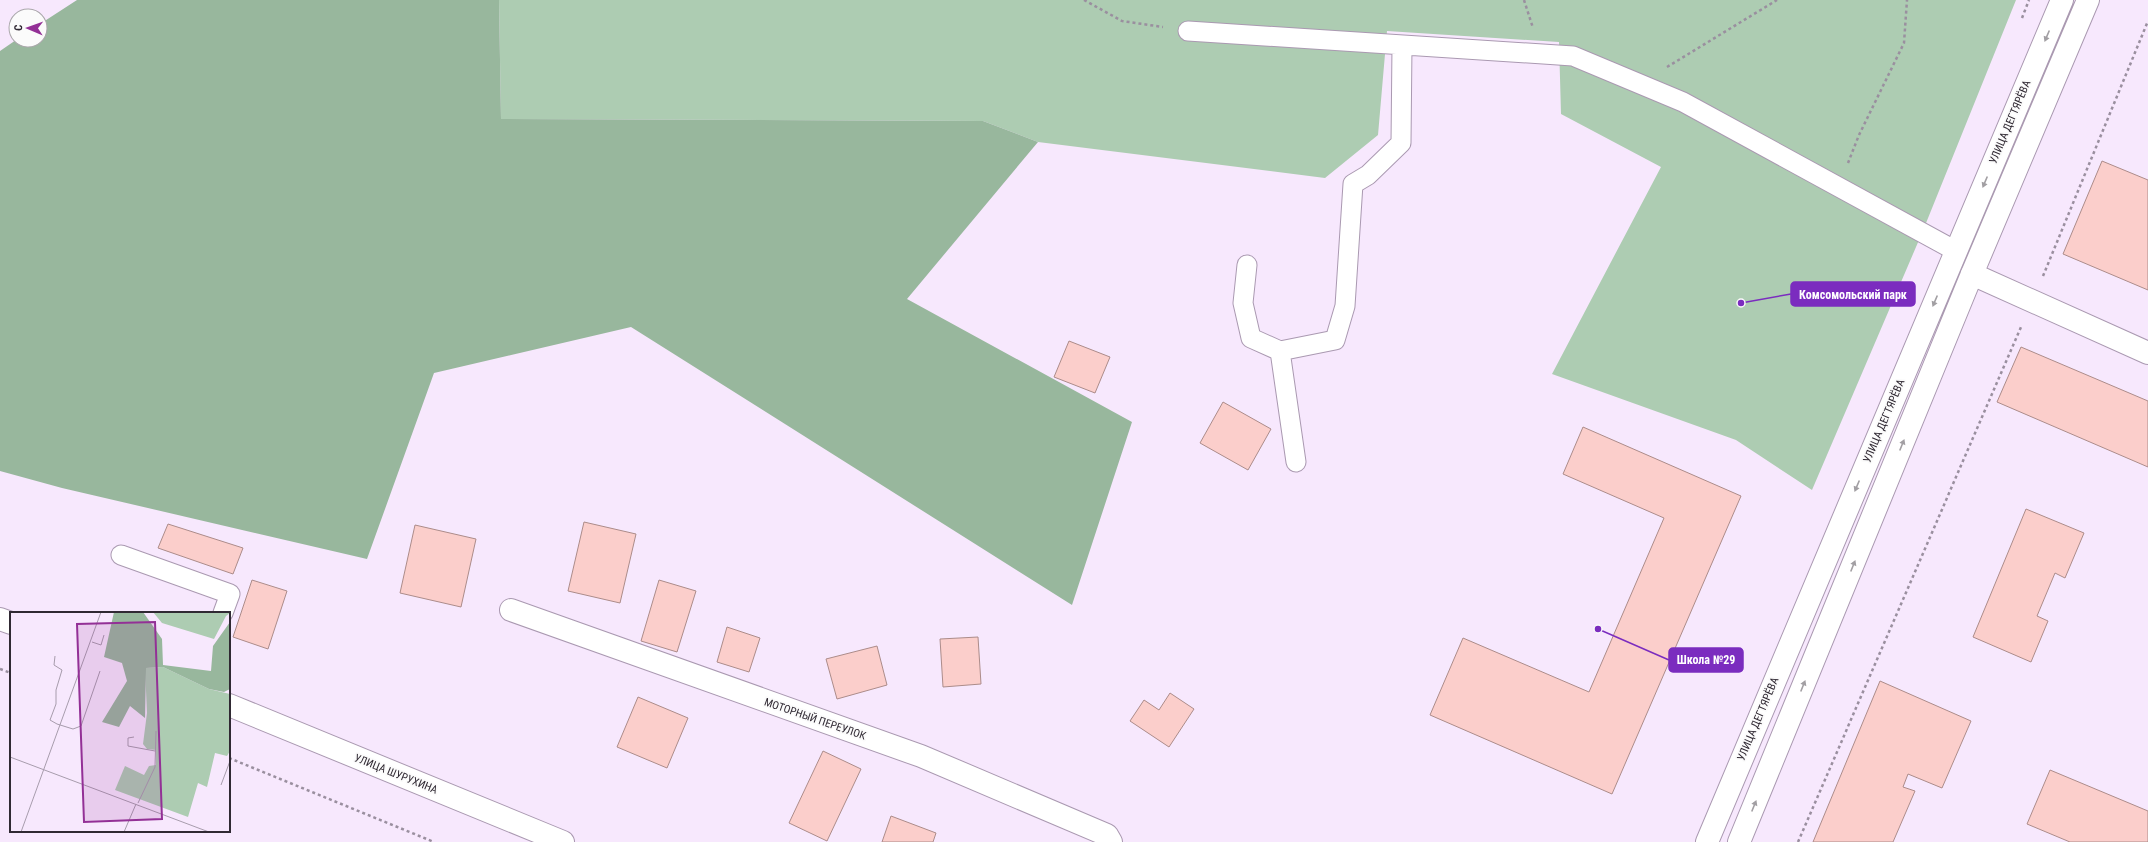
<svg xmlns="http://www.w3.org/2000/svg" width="2148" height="842" viewBox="0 0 2148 842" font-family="'Roboto Condensed',sans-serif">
  <rect width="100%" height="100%" fill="#f7e8fd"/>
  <path fill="#adccb2" d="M499 0H2016L1922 233 1812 490 1736 440 1552 374 1661 167 1561 114 1559 42 1387 31 1378 135 1325 178 1038 142 983 121 501 119Z"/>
  <path fill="#98b79d" d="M77 0H499L501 119 983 121 1038 142 907 299 1132 422 1072 605 631 327 434 373 367 559 62 488 0 471V51L16 40H40V24Z"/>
  <path fill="#fbcecb" stroke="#ac8c8a" d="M2102 161 2148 180V290L2063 254Z
    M1069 341 1110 357 1095 393 1054 377Z
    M2021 347 2148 401V467L1997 402Z
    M1223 402 1271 429 1248 470 1200 443Z
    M1583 427 1741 496 1612 794 1430 715 1463 638 1589 692 1664 518 1563 474Z
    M2026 509 2084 533 2065 578 2055 573 2037 616 2048 621 2031 662 1973 637Z
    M584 522 636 534 620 603 568 591Z
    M168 524 243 548 233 574 158 548Z
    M415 525 476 539 461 607 400 593Z
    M252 580 287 591 268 649 233 637Z
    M659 580 696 591 677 652 641 641Z
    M727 627 760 638 749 672 717 662Z
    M978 637 981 684 943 687 940 639Z
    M877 646 887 685 837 699 826 659Z
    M1880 681 1971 721 1942 788 1908 774 1903 787 1915 791 1893 842H1813Z
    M1170 693 1194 709 1169 747 1130 721 1144 700 1159 710Z
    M638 697 688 718 667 768 617 747Z
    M823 751 861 769 827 841 789 823Z
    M2050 770 2148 811V842H2070L2027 824Z
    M891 816 936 833 933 842H882Z"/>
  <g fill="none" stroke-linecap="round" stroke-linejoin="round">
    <g stroke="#aa99b1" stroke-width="21">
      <path id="lane" d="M1188 31 1573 56 1683 102 1956 251
        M1247 265 1243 303 1251 338 1280 351 1335 340 1345 306 1353 184 1368 175 1401 143 1402 46
        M1280 351 1296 462
        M121 555 230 594 223 613"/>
    </g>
    <g stroke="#aa99b1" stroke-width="24">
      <path id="street" d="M1972 274 2148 353
        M511 610 921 756 1107 835 1111 842"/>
    </g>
    <g stroke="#aa99b1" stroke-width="24">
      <path id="secondary" d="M1707 842 2062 0
        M1739 842 1972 274 2088 0"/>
    </g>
    <g stroke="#aa99b1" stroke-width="24">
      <path id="highway" d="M0 619 11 623
        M229 705 563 842"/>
    </g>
    <path stroke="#9a8f9f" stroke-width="2.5" stroke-dasharray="3 3" stroke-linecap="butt" d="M1084 0 1122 21 1163 27
      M1524 0 1533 28
      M2022 18 2029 0
      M1667 67 1777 0
      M1848 163 1859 135 1904 43 1907 0
      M2043 276 2148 21
      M0 669 11 673
      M229 758 434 842
      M1798 842 2021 327"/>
    <use href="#lane" stroke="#fff" stroke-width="19"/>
    <use href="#street" stroke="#fff" stroke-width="22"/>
    <use href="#secondary" stroke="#fff" stroke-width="22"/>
    <use href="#highway" stroke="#fff" stroke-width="22"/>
  </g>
  <defs><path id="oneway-solid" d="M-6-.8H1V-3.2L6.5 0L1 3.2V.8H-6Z"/></defs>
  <g fill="#a29fa3">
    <use href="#oneway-solid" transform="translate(2047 36) rotate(113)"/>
    <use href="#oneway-solid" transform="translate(1985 182) rotate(113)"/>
    <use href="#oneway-solid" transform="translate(1935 301) rotate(113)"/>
    <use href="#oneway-solid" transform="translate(1902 445) rotate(-68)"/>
    <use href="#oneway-solid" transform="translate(1857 486) rotate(113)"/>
    <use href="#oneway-solid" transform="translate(1853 566) rotate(-68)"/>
    <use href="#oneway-solid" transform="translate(1803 686) rotate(-68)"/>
    <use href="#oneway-solid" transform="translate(1754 806) rotate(-68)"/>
  </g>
  <g text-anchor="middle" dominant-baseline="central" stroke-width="3.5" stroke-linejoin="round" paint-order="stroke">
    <g font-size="11" fill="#302933" stroke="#fbfbfb">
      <text transform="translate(2010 122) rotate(-67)">УЛИЦА ДЕГТЯРЁВА</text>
      <text transform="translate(1884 421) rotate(-67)">УЛИЦА ДЕГТЯРЁВА</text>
      <text transform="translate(815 719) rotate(19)">МОТОРНЫЙ ПЕРЕУЛОК</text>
      <text transform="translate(1758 719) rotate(-67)">УЛИЦА ДЕГТЯРЁВА</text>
      <text transform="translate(396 774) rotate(22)">УЛИЦА ШУРУХИНА</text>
    </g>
  </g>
  <g transform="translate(10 612)">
    <rect width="220" height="220" fill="#f7e8fd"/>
    <path d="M143 0H220V1L216 4 204 27 152 11ZM153 55 199 77 220 82V139L217 144 205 141 197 175 188 171 178 205 105 178 115 154 134 163 139 154 146 153V138L137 137 133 132 137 101 135 56Z" fill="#adccb2"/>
    <path d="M104 0H133L152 27 153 53 201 59 203 34 220 10V77L214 80 199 77 153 55 136 56 135 106 120 94 109 115 92 110 117 69 112 51 94 45Z" fill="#98b79d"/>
    <path fill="none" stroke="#a79cac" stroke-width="1" d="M82 30 91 33 94 23M45 44 44 53 52 58 46 78V92L40 108 47 112 63 117 71 114 90 59M124 125 118 126V134L145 139M0 145 199 220M211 173 220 149M128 191 145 155 146 119M11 220 91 0M114 220 126 192"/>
    <path fill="#933096" fill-opacity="0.15" stroke="#933096" stroke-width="2" d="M145 10 152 207 74 210 67 12Z"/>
    <rect width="220" height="220" fill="none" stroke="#302933" stroke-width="2"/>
  </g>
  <path fill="none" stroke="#7b2cbf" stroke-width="1.5" d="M1741 303L1791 294M1598 629L1669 660"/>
  <g fill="#7b2cbf" stroke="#fbfbfb" stroke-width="1.5">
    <circle cx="1741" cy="303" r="4"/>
    <circle cx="1598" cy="629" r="4"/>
  </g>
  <g fill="#7b2cbf" stroke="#7b2cbf" stroke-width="1.5">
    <rect x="1791" y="282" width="124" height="24" rx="4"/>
    <rect x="1669" y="648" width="74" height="24" rx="4"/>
  </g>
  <g font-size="12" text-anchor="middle" font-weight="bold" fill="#fff">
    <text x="1853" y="299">Комсомольский парк</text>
    <text x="1706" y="664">Школа №29</text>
  </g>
  <g transform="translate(28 28) rotate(272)"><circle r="19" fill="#fbfbfb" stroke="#aaa7ab"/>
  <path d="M0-3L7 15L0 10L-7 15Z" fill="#933096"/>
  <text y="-6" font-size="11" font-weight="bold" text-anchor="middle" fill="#302933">С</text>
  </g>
</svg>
